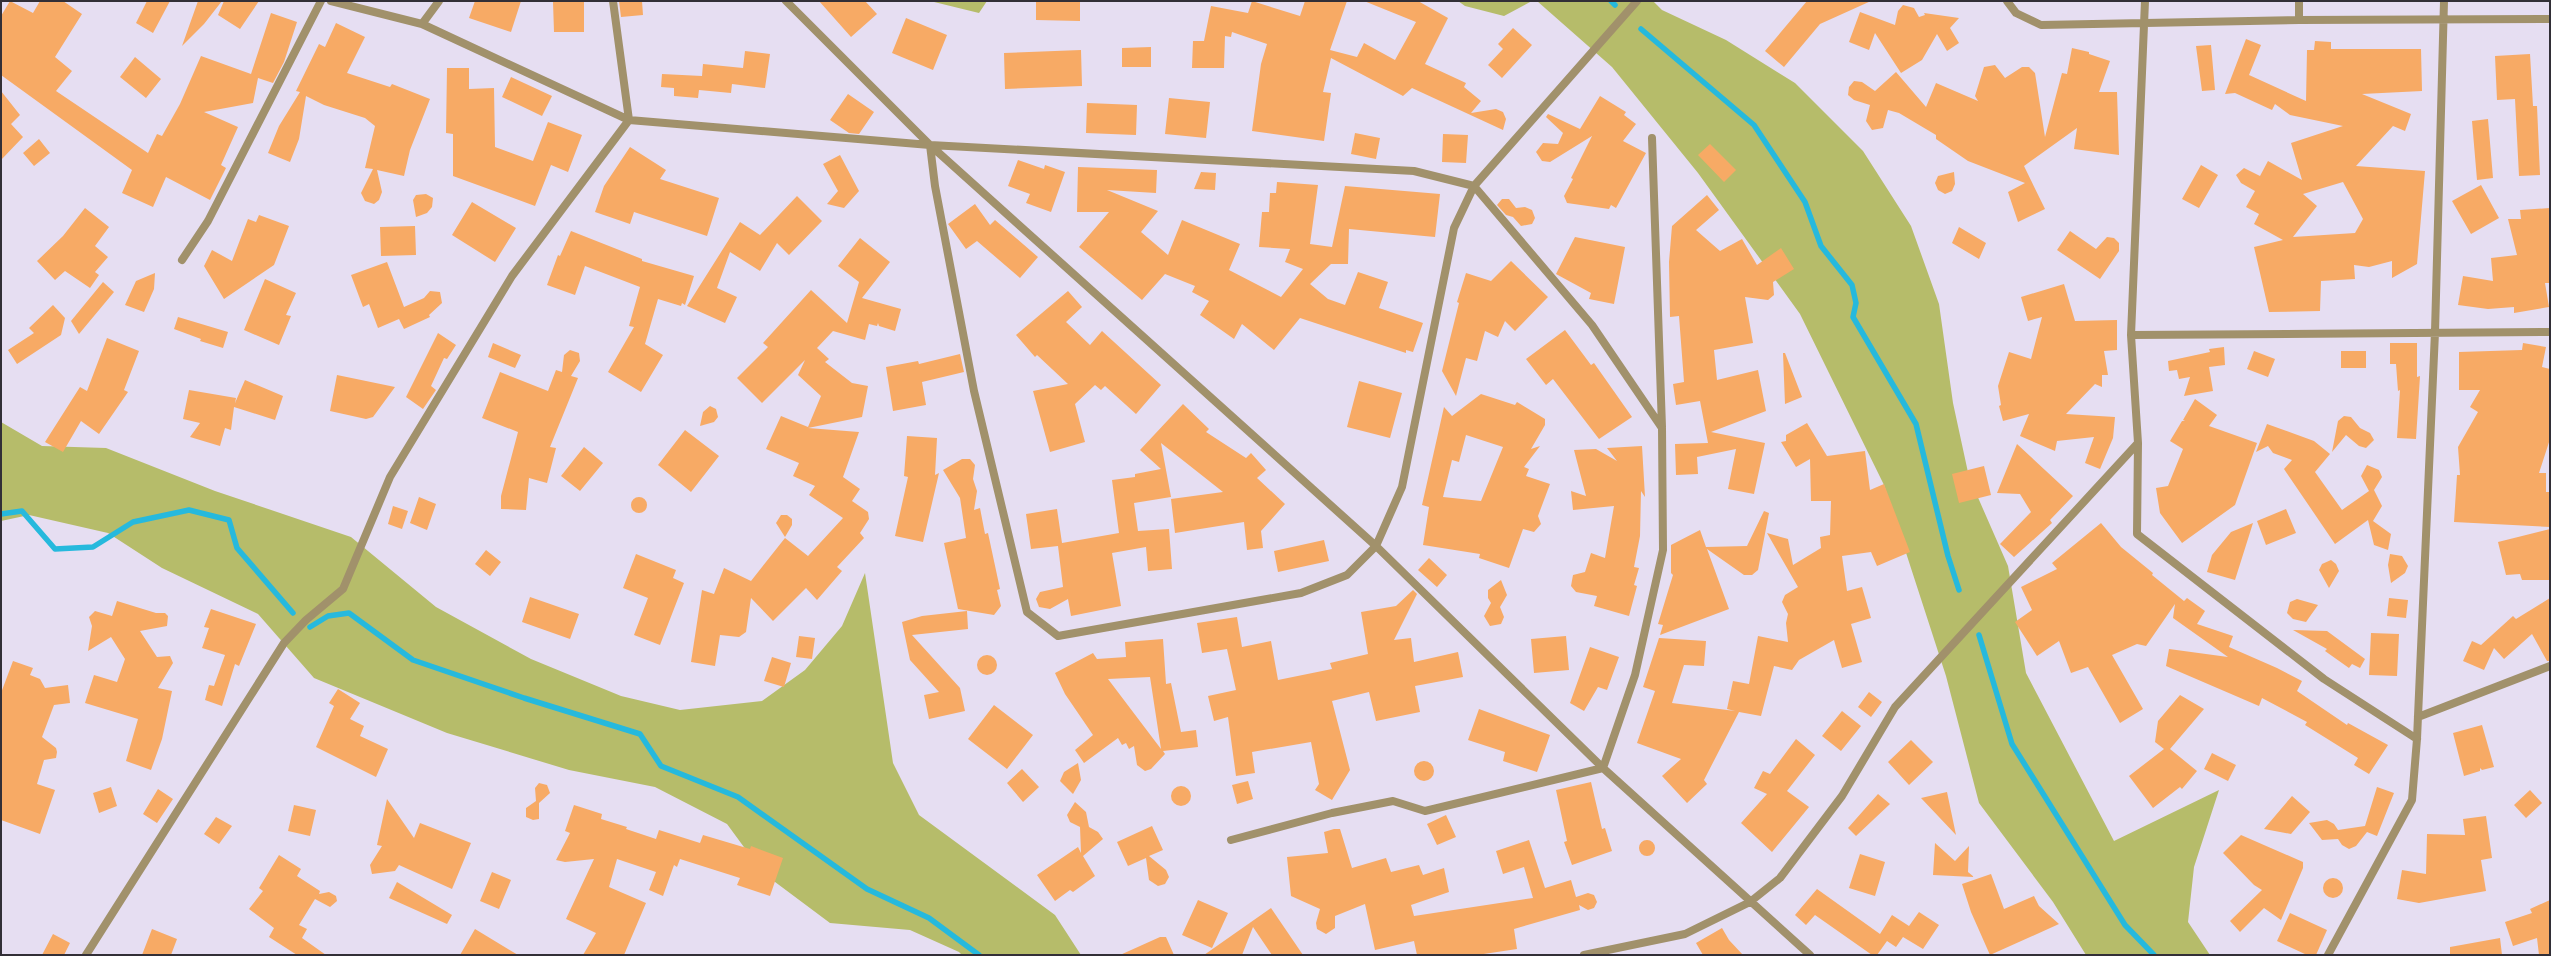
<svg xmlns="http://www.w3.org/2000/svg" width="2551" height="956" viewBox="0 0 2551 956" font-family="Spectral,serif">
  <rect width="100%" height="100%" fill="#e6def2"/>
  <path fill="#b6bc6a" d="M930 1H987L979 13Z
    M1458 1H1532L1504 16 1465 6Z
    M1537 1H1653L1662 10 1726 40 1795 83 1863 151 1911 226 1939 304 1953 403 1969 477 2008 566 2026 673 2114 841 2219 790 2194 867 2188 922 2210 955H2086L2053 902 1979 803 1946 676 1884 485 1800 314 1698 173 1612 67Z
    M1 422 42 446 106 448 215 491 351 537 436 607 531 659 621 696 680 710 762 701 805 670 842 626 865 573 893 763 919 815 1055 915 1081 955H962L959 952 910 930 830 923 763 873 727 824 655 787 569 770 447 733 314 678 258 614 162 568 108 533 29 515 1 521Z"/>
  <g fill="none" stroke-linecap="round" stroke-linejoin="round">
    <path stroke="#26b9dd" stroke-width="5.5" d="M1611 1 1615 5
      M1641 29 1754 125 1805 202 1821 246 1852 285 1856 303 1853 317 1916 424 1948 556 1959 590
      M1 514 22 511 55 549 93 547 133 522 189 510 229 520 237 548 293 613
      M310 627 328 616 349 613 413 660 524 698 640 734 661 766 738 797 867 889 929 918 979 955
      M1979 635 2012 744 2125 925 2154 955"/>
  </g>
  <path fill="#f7aa65" fill-rule="evenodd" d="M10 1 33 13 40 1H63L82 14 55 57 72 71 56 91 148 153 157 134 162 136 180 104 201 56 251 74 271 13 297 22 284 62 273 83 258 78 253 103 204 112 238 127 221 165 226 168 210 200 166 177 153 207 122 193 132 170 1 75V16Z
    M147 1H170L153 33 136 23Z
    M198 1H222L204 24 182 46Z
    M224 1H259L240 29 218 15Z
    M475 1H521L511 32 469 18Z
    M584 1V32H554L553 2Z
    M619 1H642L643 15 621 17Z
    M819 1H865L877 14 851 37Z
    M1036 1H1080V21L1036 20Z
    M1252 1 1300 16 1305 1H1347L1330 50 1357 57 1364 43 1395 60 1416 22 1364 1H1418L1448 18 1425 64 1466 83 1464 87 1481 101 1471 113 1496 109 1503 112 1506 119 1503 130 1412 88 1403 96 1331 58 1323 92 1331 93 1324 141 1252 131 1261 64 1267 44 1232 32 1231 37 1225 36 1224 68H1192L1193 41H1204L1211 6 1248 13Z
    M1807 1H1871L1820 24 1784 67 1765 51Z
    M1903 5 1914 8 1919 17 1925 15 1924 13 1959 18 1950 28 1959 43 1947 51 1937 34 1922 60 1901 73 1875 33 1869 50 1849 42 1860 12 1895 25 1898 11Z
    M906 18 947 35 933 70 892 53Z
    M336 23 365 37 347 73 390 87 392 84 430 99 410 150 404 176 377 170 382 192 379 200 374 204 365 201 361 193 373 169 365 168 375 126 365 118 324 105 306 96 299 139 290 162 268 153 279 126 300 92 296 91 319 44 325 47Z
    M1513 28 1532 45 1502 78 1488 65 1503 49 1498 44Z
    M2246 39 2261 45 2249 75 2306 101 2307 50H2314L2315 41 2331 42V49H2421L2422 91 2362 94 2411 114 2405 131 2393 126 2356 166 2425 171 2417 264 2392 278V261L2369 267 2354 265 2355 279 2321 281 2320 311 2269 312 2254 247 2283 240 2254 224 2259 214 2246 207 2255 191 2241 183 2236 175 2244 168 2260 176 2268 161 2302 180 2291 143 2343 126 2290 115 2275 104 2272 110 2235 93 2225 94ZM2343 182 2363 219 2355 233 2293 237 2317 206 2303 194Z
    M2211 45 2215 90 2202 91 2196 46Z
    M1151 47V67H1122V48Z
    M2072 48 2089 52V54L2110 61 2099 92H2117L2119 155 2074 149 2077 128 2024 166 2045 209 2018 222 2008 192 2025 183 1968 161 1936 139V135L1899 113 1888 110 1883 128 1872 130 1866 121 1870 105 1854 100 1848 95 1849 87 1854 81 1862 82 1875 91 1896 72 1926 107 1936 83 1978 101 1975 96 1984 67 1995 65 2005 78 2022 67H2029L2035 73 2045 137 2062 73 2067 74Z
    M1081 50 1082 86 1005 89 1004 53Z
    M745 51 770 54 765 88 732 84 731 93 699 90 698 98 674 96V88L661 87 662 74 702 76 703 64 743 68Z
    M2530 54 2533 106H2537L2540 175 2519 176 2515 99 2497 100 2495 56Z
    M135 57 161 79 146 98 120 77Z
    M447 68H469V89L494 88 495 147 533 161 548 122 582 135 568 172 551 165 535 206 453 176V134L446 133Z
    M511 77 552 96 542 116 502 97Z
    M1 91 20 115 11 124 23 137 1 160Z
    M848 94 874 112 859 134 849 133 830 120Z
    M1600 96 1626 112 1624 115 1636 124 1623 141 1646 153 1616 208 1611 205 1609 209 1567 203 1564 196 1573 179 1571 178 1592 136 1550 162 1542 161 1536 152 1543 143 1558 144 1563 133 1546 117 1548 114 1580 129Z
    M1169 98 1210 102 1206 138 1165 134Z
    M1087 103 1137 105 1136 135 1086 133Z
    M2488 119 2493 178 2477 180 2472 121Z
    M1355 133 1380 138 1376 159 1351 154Z
    M1443 134 1468 135 1466 163 1442 162Z
    M39 139 50 153 34 166 23 153Z
    M1710 144 1736 170 1724 182 1698 155Z
    M630 147 666 170 660 179 719 198 707 236 634 212 630 224 595 212 604 186Z
    M840 155 859 191 844 208 827 204 838 191 823 164Z
    M1018 160 1044 169 1045 165 1065 172 1051 212 1026 203 1030 194 1008 186Z
    M2201 165 2218 175 2199 208 2182 199Z
    M1078 167 1157 170 1156 193 1107 190 1158 211 1141 232 1168 255 1182 220 1240 244 1229 270 1281 297 1303 269 1285 262 1290 249 1259 247 1262 212H1269L1270 193H1276L1277 182 1318 185 1310 244 1332 247 1345 186 1440 194 1435 237 1349 229 1348 264H1331L1310 284 1328 299 1345 305 1358 272 1388 282 1379 308 1423 323 1413 352 1406 350V353L1300 318 1274 350 1242 324 1234 339 1200 315 1209 301 1192 292 1195 286 1165 274 1142 300 1079 247 1109 212H1077Z
    M1201 172 1216 173 1215 190 1194 189Z
    M1954 172 1955 184 1952 191 1945 194 1938 190 1935 183 1938 176Z
    M2481 185 2499 218 2471 234 2452 201Z
    M426 194 433 198 432 207 427 213 416 217 413 200 416 195Z
    M1707 195 1719 210 1696 230 1720 251 1742 239 1757 265 1781 248 1794 269 1773 282 1774 295 1768 300 1745 297 1753 343 1714 350 1717 380 1758 370 1766 411 1711 432 1765 443 1754 494 1728 489 1736 449 1697 457 1698 474 1676 475 1675 444 1708 443 1700 401 1676 405 1673 384 1684 382 1679 316 1670 317 1669 262 1672 226Z
    M797 196 822 221 789 255 777 243 760 271 730 252 717 288 737 297 725 323 687 306 740 222 760 235Z
    M1502 199H1509L1516 208 1525 207 1532 210 1535 218 1532 224 1521 226 1513 217 1506 215 1497 205Z
    M472 202 516 228 495 262 452 235Z
    M975 204 990 225 995 220 1038 257 1020 278 977 241 966 249 948 224Z
    M85 208 109 227 95 246 108 257 95 272 99 275 90 288 65 271 55 280 37 261 63 236Z
    M2550 208V283H2545L2549 307 2514 313V307L2488 309 2458 305 2463 276 2493 281 2491 258 2517 255 2508 219H2521L2520 210Z
    M259 215 289 226 274 265 224 299 204 266 212 250 232 261 248 219 256 222Z
    M415 226 416 255 381 256 380 227Z
    M1959 227 1986 243 1979 259 1952 243Z
    M571 231 642 259V261L694 276 685 305 682 303 681 306 658 299 645 344 663 355 641 392 608 372 634 327 629 326 640 287 585 266 575 295 547 285 558 255 560 256Z
    M2070 231 2096 249 2107 237 2114 238 2119 243V251L2100 279 2057 250Z
    M1575 237 1625 247 1614 304 1589 299 1591 293 1556 274Z
    M860 238 890 262 862 298 901 309 895 331 879 326 878 323 877 326 869 324 865 340 833 331 817 348 829 359 825 362 852 383 868 386 862 417 808 428 859 432 843 477 860 489 852 501 868 512 869 519 860 533 864 538 837 567 842 571 817 600 806 588 773 621 751 598 746 632 739 637 720 635 715 666 691 662 702 590 714 594 724 568 751 581 785 538 808 556 843 518 809 495 815 486 793 476 799 463 766 449 781 416 808 427 821 396 798 375 805 360 762 403 737 378 768 347 763 343 811 290 847 323 859 282 838 266Z
    M1511 261 1548 297 1515 331 1505 321 1498 337 1485 331 1477 361 1466 358 1456 396 1442 371 1459 303 1457 302 1466 273 1491 281Z
    M387 262 404 307 424 298 430 291 440 292 442 303 429 315 430 317 404 329 399 319 378 328 369 304 363 307 351 275Z
    M155 273 154 289 144 312 125 305 136 281Z
    M265 279 296 293 286 315 291 316 279 345 244 330Z
    M103 282 114 292 79 334 71 321Z
    M2064 284 2075 321 2117 320V350L2104 351 2108 375H2102V387L2095 384 2066 414 2115 417 2113 438 2100 469 2085 463 2094 437 2057 441 2055 451 2020 436 2029 414 2003 421 1999 406 2001 405 1998 386 2009 352 2031 359 2042 317 2028 321 2021 297Z
    M1068 291 1082 307 1066 322 1090 345 1102 331 1161 385 1136 414 1105 386 1101 390 1095 385 1075 404 1085 442 1050 452 1033 391 1068 384 1037 355 1035 357 1016 335Z
    M53 305 65 318 61 335 17 364 8 350 34 333 29 328Z
    M178 317 228 332 223 348 200 341 201 339 174 329Z
    M1565 330 1591 365 1594 363 1632 417 1599 439 1553 379 1546 385 1526 359Z
    M438 333 456 345 447 359 444 358 431 386 436 390 423 409 406 397Z
    M107 338 139 351 124 390 128 392 99 434 81 421 63 452 45 442 80 387 87 391Z
    M493 343 521 355 515 368 488 357Z
    M2390 343H2417V377L2420 376 2416 439 2397 438 2400 390 2398 391 2396 364H2390Z
    M2523 343 2546 347 2542 367 2550 369V439L2539 473H2546V492H2550V527L2454 522 2457 475H2460L2458 447 2478 412 2470 407 2480 390H2459V352L2522 350Z
    M2224 347 2225 365 2209 367 2213 391 2184 396 2190 377 2179 379 2177 370 2169 371 2168 361 2210 352 2209 349Z
    M570 350 579 353 580 361 571 376 578 378 550 447 556 448 547 483 529 478 526 510 501 509V496L518 432 482 418 500 372 548 391 556 370 562 372 564 355Z
    M2254 351 2275 359 2268 377 2247 369Z
    M2341 351H2366V368H2341Z
    M1783 353H1785L1802 397 1785 404Z
    M960 354 964 372 922 382 926 405 893 411 886 367 918 361 919 364Z
    M337 375 395 387 373 417 366 419 330 411Z
    M245 380 283 396 275 420 234 407 231 430 225 428 220 446 190 437 200 423 183 419 189 390 236 398 235 403Z
    M1359 381 1402 393 1390 438 1347 427Z
    M1481 394 1515 405 1517 402 1545 419V425L1531 449 1540 446 1524 467 1529 469 1526 476 1550 484 1538 516 1541 524 1534 532 1523 529 1509 568 1479 558 1480 554 1423 545 1429 507 1422 505 1444 407 1452 416ZM1466 435 1503 447 1481 501 1443 497 1452 460 1459 462Z
    M2195 399 2217 415 2209 426 2257 443 2235 505 2182 543 2160 513 2156 488 2168 486 2183 449 2170 441 2182 421H2185L2183 420Z
    M1183 404 1209 429 1206 432 1246 458 1251 453 1266 470 1257 478 1285 504 1261 531 1263 548 1247 550 1244 522 1175 533 1171 499 1223 492 1161 443 1171 497 1134 503 1138 531 1169 529 1172 569 1148 571 1146 547 1112 553 1121 606 1071 616 1068 599 1050 609 1039 607 1036 599 1040 592 1063 587 1058 546 1031 549 1026 514 1057 509 1062 543 1119 533 1112 480 1135 477V474L1161 469 1140 450Z
    M710 406 716 409 718 417 714 422 700 426 703 412Z
    M2344 416 2351 417 2360 428 2370 433 2374 440 2366 448 2359 446 2346 435 2332 452 2338 421Z
    M1807 423 1827 456 1865 451 1870 490 1884 484 1910 552 1877 566 1871 552 1842 556 1847 591 1862 587 1871 618 1851 624 1862 662 1842 668 1834 640 1799 660 1792 670 1774 666 1761 716 1739 712 1704 780 1707 784 1687 803 1662 776 1681 759 1637 743 1655 691 1643 687 1659 638 1706 641 1704 666 1684 665 1672 703 1735 711 1727 709 1733 681 1749 684 1758 636 1788 642 1786 623 1788 614 1782 602 1785 595 1798 587 1767 533 1788 539 1793 565 1821 548 1820 537 1830 535 1831 501H1811L1810 459 1796 467 1781 442 1786 441V435Z
    M2267 424 2314 441 2330 454 2315 472 2342 510 2369 491 2361 476 2367 465 2379 470 2382 477 2374 490 2382 506 2373 521 2391 534 2388 550 2374 545 2368 520 2335 544 2284 469 2292 460 2273 453 2268 446 2256 452Z
    M685 430 719 456 691 492 658 465Z
    M907 436 937 438 935 475 939 473 923 542 895 536 908 477 904 476Z
    M2017 444 2073 496 2050 520 2052 523 2014 557 2000 544 2031 512 2020 494 1997 493Z
    M1642 446 1645 497 1641 491 1640 536 1634 567 1639 568 1634 585 1637 586 1629 616 1594 606 1597 596 1576 592 1571 586 1573 575 1585 572 1591 553 1605 558 1614 506 1573 510 1571 491 1586 496 1574 450 1596 449 1617 461 1607 448Z
    M584 447 603 463 580 491 561 476Z
    M962 459H970L975 465 973 479 977 491 974 510 980 508 985 534 988 533 1000 589 997 590 1001 606 994 615 958 609 944 543 966 538 960 498 943 470Z
    M1984 466 1991 495 1959 503 1952 474Z
    M631 505a8 8 0 1 1 16 0a8 8 0 1 1-16 0Z
    M419 497 436 504 427 530 410 523Z
    M393 506 408 511 402 529 388 524Z
    M2286 509 2296 533 2266 545 2257 521Z
    M1764 511 1769 513 1758 570 1752 575H1744L1707 549 1729 609 1660 635 1663 625 1658 624 1673 575 1671 573V545L1700 530 1706 547 1747 546Z
    M781 515H787L792 519V525L785 537 776 523Z
    M2101 523 2121 547 2153 573 2152 575 2184 601 2187 598 2205 611 2197 624 2233 636 2229 647 2277 668 2302 681 2297 691 2347 725 2348 723 2388 745 2369 774 2354 765 2358 758 2305 725 2307 722 2262 698 2259 706 2166 666 2169 649 2228 657 2173 618 2175 604 2146 646 2137 644 2112 655 2143 709 2120 723 2088 667 2071 673 2059 641 2037 656 2015 622 2032 610 2021 587 2057 569 2052 563Z
    M2253 523 2235 580 2207 572 2212 555 2231 532Z
    M2550 529V580H2522L2520 574 2506 575 2498 542Z
    M1324 540 1329 561 1278 572 1274 551Z
    M486 550 501 562 490 576 475 564Z
    M636 554 676 570 673 578 684 583 660 645 634 635 648 598 623 588Z
    M2390 554 2402 556 2408 566 2405 573 2391 583 2388 565Z
    M1429 558 1447 575 1437 587 1418 570Z
    M2331 560 2336 564 2339 571 2329 588 2319 570 2322 564Z
    M1501 580 1507 595 1500 607 1504 617 1501 624 1490 626 1484 616 1491 603 1488 598V590Z
    M1413 590 1417 594 1394 640 1411 638 1414 662 1458 652 1463 677 1415 686 1420 712 1376 721 1369 692 1332 701 1350 770 1332 800 1315 790 1319 784 1311 742 1252 752 1255 773 1236 776 1228 717 1214 721 1208 696 1236 690 1227 649 1202 653 1197 623 1237 617 1242 647 1271 641 1278 680 1332 669 1330 663 1368 654 1361 612 1396 606Z
    M530 597 579 614 570 639 522 622Z
    M2389 598 2408 600 2406 618 2387 616Z
    M2550 598V661H2547L2532 634 2504 659 2494 648 2484 670 2463 661 2472 641 2481 645 2513 616 2516 619Z
    M2297 599 2318 605 2306 622 2293 619 2287 613 2290 602Z
    M117 601 156 613H165L168 616 167 626 140 631 157 657 170 656 173 663 158 688 172 691 162 739 151 770 126 761 138 719 85 703 94 675 117 682 125 659 111 637 88 651 92 626 89 617 95 611 112 616Z
    M211 609 256 624 239 666 235 664 222 706 205 700 209 685 214 686 225 655 202 648 209 628 204 627Z
    M967 611 968 629 912 635 960 688 965 711 929 719 924 695 939 692 910 660 902 622 922 616Z
    M2293 630 2327 631 2365 659 2360 668 2352 664 2349 668 2325 651 2327 649Z
    M2371 633 2399 634 2397 676 2369 675Z
    M799 636 815 638 812 659 796 657Z
    M1566 636 1569 670 1534 673 1531 639Z
    M1163 639 1166 684 1171 683 1181 732 1196 730 1198 747 1163 751 1165 754 1151 769 1145 771 1137 765 1134 746 1129 749 1126 743 1122 745 1118 738 1084 763 1075 750 1093 735 1065 694 1055 673 1093 653 1097 659 1126 657 1125 642ZM1150 677 1161 749 1108 679Z
    M1590 647 1619 657 1607 690 1598 687 1584 711 1570 703Z
    M977 665a10 10 0 1 1 20 0a10 10 0 1 1-20 0Z
    M772 657 791 663 784 687 764 681Z
    M13 661 33 668 30 675 40 679 45 688 68 685 70 703 54 705 42 737 56 748 57 752 56 758 44 760 37 784 55 790 40 834 1 820V693Z
    M338 689 360 703 350 719 364 726 360 736 388 749 376 777 316 747 334 706 329 703Z
    M1869 692 1882 702 1871 717 1858 707Z
    M2180 695 2204 709 2170 749 2197 771 2182 789 2180 787 2153 808 2129 776 2164 749 2155 742 2158 721Z
    M994 705 1033 735 1007 769 968 739Z
    M1479 709 1550 735 1537 772 1503 761 1505 752 1468 740Z
    M1842 711 1861 726 1841 751 1822 736Z
    M2482 725 2494 767 2482 770 2480 768V771L2464 776 2453 733Z
    M1796 739 1815 755 1787 791 1809 807 1772 852 1741 823 1767 794 1754 788 1763 771 1770 774Z
    M1911 740 1933 762 1909 785 1888 762Z
    M2212 753 2236 765 2228 781 2204 769Z
    M1414 771a10 10 0 1 1 20 0a10 10 0 1 1-20 0Z
    M1078 763 1081 780 1073 794 1060 781 1064 772Z
    M1022 769 1039 787 1023 802 1007 783Z
    M1248 781 1253 799 1237 804 1232 785Z
    M1591 782 1602 829 1605 828 1612 851 1572 865 1564 842 1567 841 1556 790Z
    M539 783 547 785 550 793 539 803V819L533 820 526 817V808L536 801 535 788Z
    M1171 796a10 10 0 1 1 20 0a10 10 0 1 1-20 0Z
    M111 787 117 806 99 813 93 793Z
    M2377 787 2394 793 2377 836 2367 832 2356 846 2349 849 2342 845 2338 839 2322 840 2309 823 2327 820 2334 824 2338 830 2365 826Z
    M158 789 173 799 157 823 143 814Z
    M2530 790 2542 803 2526 818 2514 805Z
    M1947 792 1956 835 1921 798Z
    M1878 794 1890 804 1856 836 1848 828Z
    M2292 796 2310 812 2291 834 2264 829Z
    M387 799 414 838 420 823 471 843 452 889 399 865 395 871 372 874 370 865 382 846 377 845Z
    M1075 802 1086 812 1089 827 1098 832 1103 839 1083 856 1095 876 1073 892 1070 890 1055 901 1037 875 1078 847 1081 853 1080 827 1070 822 1067 815Z
    M294 805 316 810 310 836 288 831Z
    M574 805 602 814 601 819 627 827 626 829 656 839 659 830 700 843 703 835 750 849 751 846 783 858 770 896 737 885 740 878 680 859 677 867 674 865 663 896 649 890 656 872 617 859 609 887 646 903 624 955H583L596 933 566 919 594 859 565 862 556 860 570 833 565 831Z
    M1446 815 1456 837 1437 845 1427 824Z
    M2486 816 2492 858 2481 860 2486 891 2419 903 2397 899 2402 870 2426 874 2427 834 2465 835 2463 819Z
    M216 817 232 826 219 844 204 834Z
    M1152 826 1163 850 1149 856 1166 870 1169 877 1165 884 1158 886 1149 880 1146 858 1128 866 1117 842Z
    M1334 829H1340L1352 868 1386 858 1391 872 1419 865 1423 875 1444 868 1449 892 1411 905 1414 916 1533 898 1524 867 1503 874 1496 851 1529 840 1545 888 1571 880 1576 897 1588 893 1594 895 1597 902 1594 908 1588 910 1579 905 1580 910 1514 929 1517 949 1477 955H1417L1414 941 1375 950 1365 904 1335 916V928L1326 934 1317 929 1316 923 1320 909 1291 896 1287 857 1328 853 1324 832Z
    M2241 835 2303 862V868L2281 920 2264 908 2240 932 2230 921 2262 890 2254 885 2223 853Z
    M1639 848a8 8 0 1 1 16 0a8 8 0 1 1-16 0Z
    M1935 843 1955 861 1969 846 1968 872 1974 877 1933 875Z
    M1860 854 1885 862 1875 896 1849 888Z
    M279 855 301 869 297 876 320 891 319 894 329 892 336 896 337 901 330 907 315 899 299 925 307 929 302 938 326 955H297L269 937 274 928 249 909 263 891 259 888Z
    M492 872 511 880 499 909 480 901Z
    M1991 874 2004 909 2034 896 2039 906 2059 924 1990 955 1971 912 1962 884Z
    M2323 888a10 10 0 1 1 20 0a10 10 0 1 1-20 0Z
    M397 882 452 915 447 924 389 898Z
    M1817 889 1880 934 1892 915 1909 926 1919 912 1939 925 1923 949 1903 937 1896 947 1887 941 1877 955H1872L1815 915 1806 925 1795 915Z
    M1198 900 1228 913 1212 948 1182 935Z
    M2550 900V955H2539L2537 938 2513 946 2505 922 2532 913 2530 909Z
    M1271 908 1303 955H1272L1253 927 1242 955H1204Z
    M2290 913 2327 930 2316 955H2307L2277 941Z
    M1722 928 1729 940 1743 955H1703L1696 943Z
    M152 929 177 939 171 955H142Z
    M475 929 518 955H460Z
    M53 934 70 943 64 955H42Z
    M1160 937H1166L1174 955H1120Z
    M2500 938 2502 955H2450V947Z"/>
  <g fill="none" stroke-linecap="round" stroke-linejoin="round">
    <path stroke="#a1916b" stroke-width="8" d="M331 1 422 24 629 120 930 145 1414 171 1474 186 1592 325 1662 428 1663 550 1635 675 1603 768 1425 811 1393 801 1332 813 1231 840
      M786 1 930 145 1376 546 1603 768 1810 955
      M2007 1 2016 13 2041 25 2299 20 2550 19
      M2299 20V1
      M422 24 439 1
      M1652 138 1662 427
      M930 145 935 186 974 391 1027 612 1058 636 1301 593 1347 575 1376 546 1402 487 1454 228 1474 186 1637 1
      M182 260 208 221 321 1
      M2131 335 2550 332
      M2138 443 2137 534 2324 679 2417 739
      M2418 717 2550 666
      M86 955 284 643 306 620 343 589 390 477 512 276 629 120 613 1
      M1584 955 1685 934 1750 902 1780 878 1842 796 1895 707 2138 443 2131 335 2145 1
      M2328 955 2412 800 2417 739 2435 332 2444 1"/>
  </g>
  <rect width="2551" height="956" fill="none" stroke="#322f37" stroke-width="4"/>
</svg>
